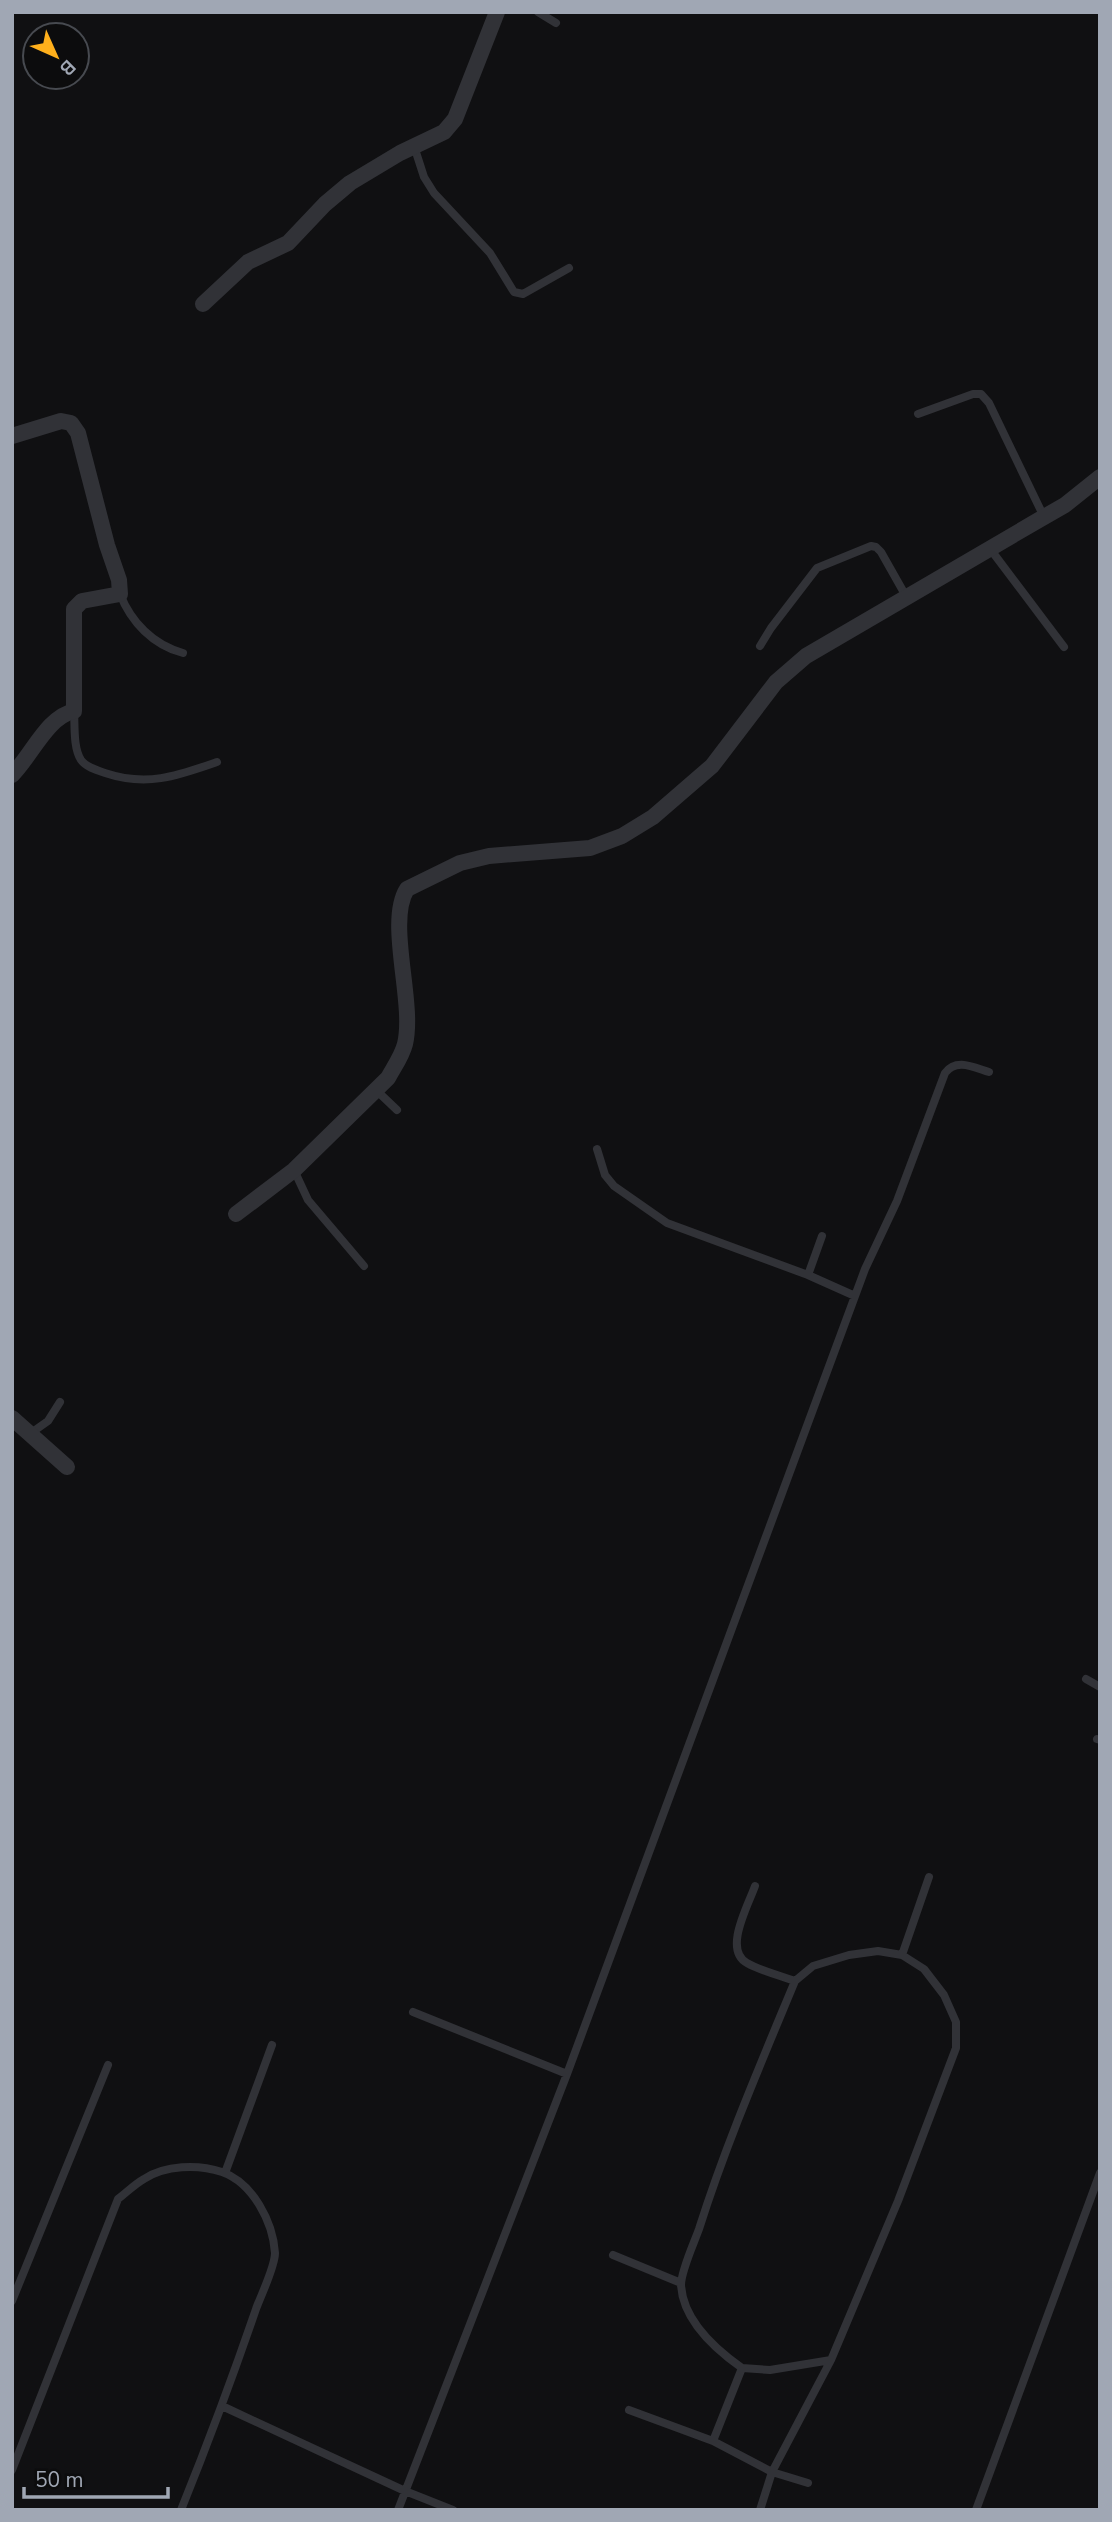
<svg xmlns="http://www.w3.org/2000/svg" width="1112" height="2522" viewBox="0 0 1112 2522" font-family="'Nunito Sans',sans-serif">
  <rect width="100%" height="100%" fill="#101012"/>
  <g fill="none" stroke-linecap="round" stroke-linejoin="round">
    <path stroke="#313237" stroke-width="8" d="M538 12 556 23
      M414 146 424 177 434 193 490 253 514 292 523 294 569 268
      M918 414 973 394H981L989 403 1044 517
      M991 550 1064 647
      M120 594C131 622 153 645 183 653
      M760 646 771 628 817 568 871 546 876 547 881 552 907 598
      M74 711C75 725 73 748 81 760 86 767 96 770 105 773 147 787 177 776 217 762
      M376 1090 397 1110
      M597 1149 605 1175 614 1186 667 1223 808 1275 855 1296
      M294 1170 308 1200 364 1266
      M808 1275 822 1236
      M31 1433 48 1421 60 1402
      M1086 1679 1100 1687
      M1097 1739 1100 1740
      M755 1886C748 1906 723 1950 747 1963 761 1971 779 1975 795 1981
      M902 1955 929 1877
      M413 2012 567 2074
      M225 2173 272 2045
      M613 2255 681 2283
      M12 2301 108 2065
      M222 2406 405 2491 453 2510
      M629 2410 713 2441 772 2472 760 2510
      M713 2441 742 2368 770 2370 831 2360 898 2201 956 2048V2022L944 1995 924 1969 902 1955 878 1951 849 1955 813 1966 795 1981C761 2063 726 2144 699 2229 694 2243 681 2271 681 2285 683 2320 715 2349 742 2368
      M12 2470 118 2199C127 2192 135 2184 144 2179 165 2165 198 2164 222 2172 253 2183 273 2222 275 2253 275 2267 261 2295 256 2309 233 2376 208 2443 181 2510
      M808 2483 772 2472 831 2360
      M398 2510 567 2074 865 1269 897 1201 945 1073C956 1058 973 1067 989 1072
      M976 2510 1100 2173"/>
    <path stroke="#313237" stroke-width="16" d="M203 304 248 262 288 243 325 204 350 183 400 153 444 132 455 119 497 12
      M12 436 61 421 71 423 78 433 107 545 119 580 120 594 82 601 74 609V711C47 717 32 755 12 775
      M236 1214 294 1170 388 1078C394 1067 402 1056 405 1044 415 1002 386 922 407 889L460 863 489 856 590 848 622 836 653 817 712 766 776 682 806 656 1044 517 1065 505 1100 477
      M12 1418 67 1467"/>
  </g>
  <rect width="1112" height="2522" fill="none" stroke="#a0a7b4" stroke-width="28"/>
  <g transform="translate(56 56) rotate(135)"><circle r="33" fill="#0c0c0d" stroke="#474a50" stroke-width="2"/>
  <path d="M0-5L12 26L0 18L-12 26Z" fill="#ffb01c"/>
  <text y="-10" font-size="19" font-weight="bold" text-anchor="middle" fill="#a0a7b4">B</text>
  </g>
  <path d="M24 2487v10h144v-10" fill="none" stroke="#a0a7b4" stroke-width="3.5"/>
  <text x="35" y="2487" font-size="21" fill="#a0a7b4" stroke="#0c0c0d" stroke-width="5" paint-order="stroke">50 m</text>
</svg>
